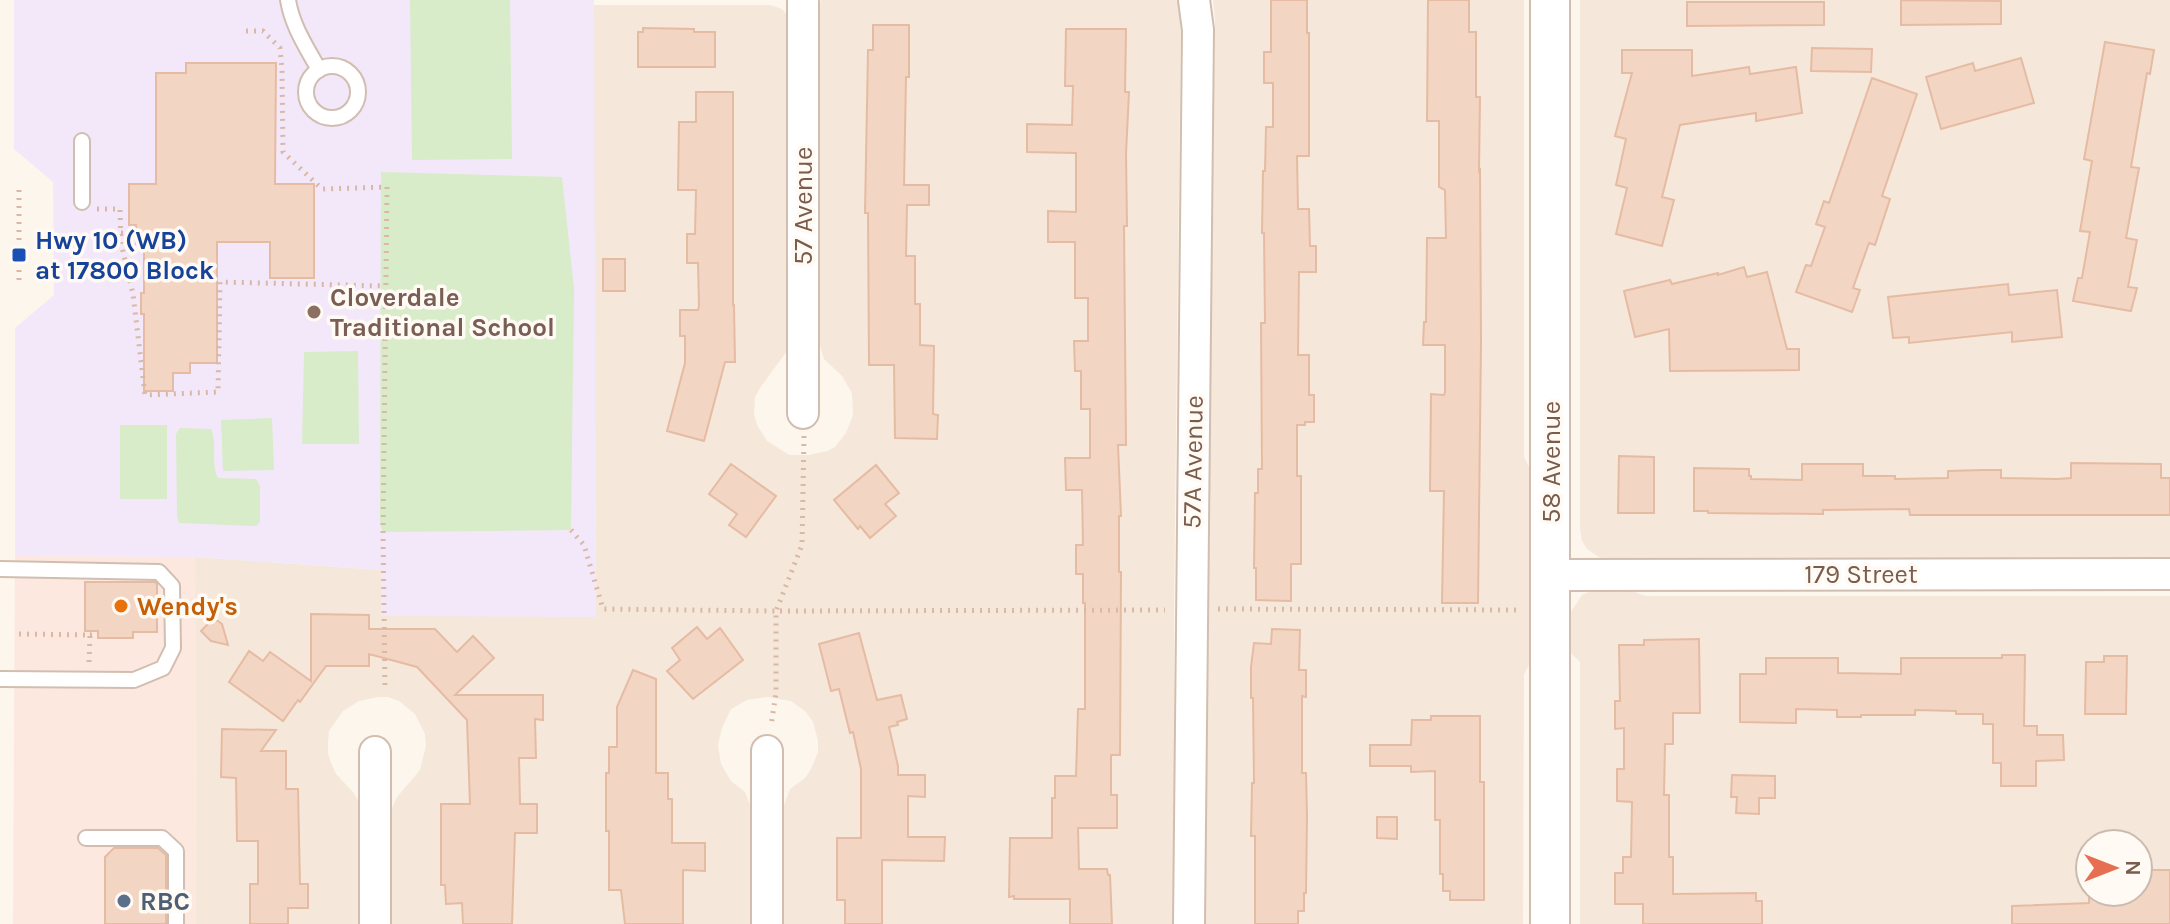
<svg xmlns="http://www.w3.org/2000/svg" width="2170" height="924" viewBox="0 0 2170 924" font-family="Karla,sans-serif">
  <rect width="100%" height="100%" fill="#fdf6ec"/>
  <path fill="#f5e8da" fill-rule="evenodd" d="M821 0H1176L1181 7 1174 610V924H783L784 805 790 789 805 778 811 769 818 752V741L813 722 806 712 791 701 767 697 747 700 731 709 722 728 718 745 721 764 731 781 745 792 751 807 750 924H392V808L397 797 420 770 426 746 425 734 415 714 399 701 388 697H378L359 701 343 711 329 731 328 742V754L332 765 336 774 353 792 358 800 360 812V924H196L195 557 381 570V616H596L593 5H770L782 9 788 16 789 343 787 351 760 388 755 397 754 414 757 425 767 441 789 455H809L827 451 835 447 846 433 853 415 852 393 842 376 824 359 820 346 818 11Z
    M1213 0H1524V457L1531 471 1533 656 1524 675 1523 924H1203L1215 19Z
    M1580 0H2170V562L1616 561 1602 559 1587 549 1582 541 1580 529Z
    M1598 588 1631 590 1642 595 1648 596H2170V924H1580V662L1571 653 1569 648 1571 612 1582 595ZM2090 844H2138V892H2090Z"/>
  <path fill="#fde8e0" d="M15 556 195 557 196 924H13Z"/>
  <path fill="#f3e8fa" d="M14 0H594L596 617 381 616V570L195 557 15 556V328L54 295 53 182 14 149Z"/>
  <path fill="#d8ecc9" d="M410 0H510L512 159 412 160Z
    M381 172 562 177 574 288 571 530 383 532 380 524Z
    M358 351 359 444H302L304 352Z
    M272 418 274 470 223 471 221 420Z
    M120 425H167V499H120Z
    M180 428 211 429C218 444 210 463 218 478L256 479 260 486V522L256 526 179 523 177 516 176 434Z"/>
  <path fill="#f3d5c3" stroke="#e6bba3" stroke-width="2" d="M1271 0H1307V33H1309V156H1297L1298 209H1309L1310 246H1316V272H1299L1298 355H1309V395H1314V422H1305V425H1297V476H1301V564H1291V601L1256 600V568H1254L1255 493H1258V469H1262L1261 323H1265L1264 233H1262L1263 171H1265L1266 127H1273V83H1264V52H1271Z
    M1428 0H1469V32H1476V97H1480L1479 171 1480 170 1481 341 1478 603H1442L1444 491H1430L1431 394 1444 395 1445 392V345H1423L1424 322H1426L1427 238H1446L1445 190 1439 187V121H1427Z
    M1901 0 2001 1V24L1901 25Z
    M1687 2H1824V25L1687 26Z
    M873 25H909V77H906L904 185H929V205H907L906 256H915V304H920V345L934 346 933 414 938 415 937 439 895 438 894 365H869L868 213H865L868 50H873Z
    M643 28 694 29V32H715V67H638V32H643Z
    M1066 29H1126L1125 92H1129L1126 154 1127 226H1124L1126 445H1118L1121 516H1119V572H1121L1120 755H1111V795H1117V828H1078L1079 869H1107L1108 875H1110L1112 924H1070V899H1014V896L1009 897 1010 838H1052V798H1055V776H1076L1078 709H1085V603H1083V574H1076V545H1083L1082 490H1066L1065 458H1090V409H1081V371H1075L1074 341H1088V298H1075V242H1048V211L1076 212V153L1027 152V124L1072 125 1073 86H1065Z
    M2105 42 2154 50 2150 74 2147 73 2131 167 2139 168 2126 238 2137 240 2128 287 2137 288 2131 311 2073 301 2078 278H2082L2090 232 2080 231 2092 161 2084 159Z
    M1812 48 1872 49 1871 72 1811 71Z
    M1622 50H1692V76L1749 67 1750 74 1796 67 1802 113 1756 121V113L1680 125 1662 197 1674 200 1662 246 1616 234 1627 188 1616 185 1626 139 1615 136 1632 73H1622Z
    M2021 58 2034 103 1941 129 1926 77 1973 63 1975 71Z
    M186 63H276L275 184H314V278H270V242H217V363H190V373H173V391H144V314H141V293H144V244H136V225H129V184H156V73H186Z
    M1872 78 1917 94 1882 196 1890 199 1875 245 1869 243 1853 288 1860 290 1852 312 1796 292 1806 265 1811 266 1825 227 1816 224 1824 201 1829 203Z
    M696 92H733V305H734L735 362H725L704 441 667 431 685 363V336H680V310H698L699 306 698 263H687V234H695L696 190H678L679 122H696Z
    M603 259H625V291H603Z
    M1744 267 1747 277 1767 272 1787 349H1799V370L1670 371 1669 329 1635 337 1624 291 1670 280 1672 284 1718 273V275Z
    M2008 284 2009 295 2057 290 2062 337 2012 342V332L1909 343V337L1893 338 1888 297Z
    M1619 456 1654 457V513H1618Z
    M2071 463 2161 464V478H2170V515H1910L1909 509 1823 510V514L1708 513V511H1694V468L1749 469V476H1751V479L1802 480V464H1863V476H1895V479L1948 478V471L1983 470H2001V478L2057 479 2071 478Z
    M731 464 776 496 746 537 729 525 737 514 709 494Z
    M876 465 899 493 885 504 896 516 870 538 860 526 858 529 834 500Z
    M85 582H155L157 584V632H133V638H98V631H85Z
    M311 614 369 615V629H435L457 652 473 636 494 658 455 695H543V720L535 719 536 758H519L520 804H537V833H515L512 924H463L462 903 446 904 445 885H441V804H470L467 720 417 667 369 654V666H326L300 702 298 700 283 721 229 682 249 651 263 661 270 652 311 681Z
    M211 621H218L222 624 228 645 211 641 201 631Z
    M697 627 707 639 720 628 743 660 693 699 667 671 680 660 672 648Z
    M1272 629 1300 630 1299 670H1306V697L1302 696V773H1306L1307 816 1306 893H1304V911H1298V924H1255V836H1251L1252 783H1254L1253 698H1251V667L1254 643 1271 644Z
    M859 633 877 700 901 695 907 719 897 722 898 725 889 727 898 766V775H925V797L908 796V837H945L944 861 882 860V924H845V900H837V838H861V769L853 732 850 733 839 689 831 691 819 644Z
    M1699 639 1700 713H1673V744H1665L1664 795H1669V857H1673V894L1756 893V901H1762V924H1643V904H1615V873H1623V857H1631L1632 802 1617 801V769H1624V728L1615 729V701H1620L1619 645H1644V640Z
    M2002 655H2025L2024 726H2037V735H2063L2064 760 2036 761V786H2001V763H1993V724H1983V714H1956V711L1915 710V715H1861V717H1837V710L1796 709V723L1740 722V674H1766V658H1838V673L1901 674V658H2002Z
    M2104 656H2127L2126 714H2085L2086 662H2104Z
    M633 670 656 679V773H668V799H672V843H705V871L683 870V924H625L621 890H609V831H606V773H609V747H617V707Z
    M1431 716H1480V782H1484V900H1450V891H1443V874H1440V820H1435V771L1411 772V766H1370V745H1411L1412 720H1431Z
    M222 729 276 730 261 751H286V789H298L300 884H308V908H288V924H250V884H258V841H237L236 778 221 777Z
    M1732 775 1775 776V798H1759V814L1736 813 1737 797H1731Z
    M1377 817H1397V839L1377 838Z
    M114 848H158L166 855V924H105V857Z
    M2138 870H2170V924H2012V906L2089 903V893L2138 892Z"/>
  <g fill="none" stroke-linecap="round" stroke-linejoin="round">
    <g stroke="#d1beb0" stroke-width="18">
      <path id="service" d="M288 0C292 26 307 48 319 70
        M306 92a26 26 0 1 1 52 0a26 26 0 1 1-52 0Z
        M82 141V202
        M0 569 159 572 172 586 173 648 163 668 134 680 0 679
        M86 838H162L176 851V924"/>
    </g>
    <g stroke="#d1beb0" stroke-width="34">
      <path id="minor" d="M803 413V0
        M1552 575 2170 574
        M767 751V924
        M375 752V924
        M1189 924 1198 30 1194 0"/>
    </g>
    <g stroke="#d1beb0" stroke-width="42">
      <path id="tertiary" d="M1550 924V0"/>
    </g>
    <path stroke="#d9b8a5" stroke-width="5" stroke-dasharray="2 6" stroke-linecap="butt" d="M246 31H263L280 48 282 69 283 152 322 189 387 187 383 532 385 688
      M19 190V285
      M97 209H120L121 243 133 294 145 395 218 392 220 282 385 286
      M121 233H136
      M804 436 802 545 776 611 1165 610
      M571 530 584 545 603 609 776 611V693L771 726
      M1218 609 1517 610
      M19 634 90 635 89 662
      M90 635 98 634"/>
    <use href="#service" stroke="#fff" stroke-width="14"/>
    <use href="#minor" stroke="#fff" stroke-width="30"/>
    <use href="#tertiary" stroke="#fff" stroke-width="38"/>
  </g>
  <rect fill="#1a4fb4" stroke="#fffaf3" stroke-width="3" x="11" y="247" width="16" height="16" rx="4"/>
  <circle fill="#8d6e63" stroke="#fffaf3" stroke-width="3" cx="314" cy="312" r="8"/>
  <circle fill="#e8710a" stroke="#fffaf3" stroke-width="3" cx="121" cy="606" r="8"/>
  <circle fill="#5c6f8a" stroke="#fffaf3" stroke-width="3" cx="124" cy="901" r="8"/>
  <g text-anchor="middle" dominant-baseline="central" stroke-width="7" stroke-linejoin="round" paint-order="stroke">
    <g font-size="26" fill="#7a5c4d" stroke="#fffaf3">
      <text transform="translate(803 206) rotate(-90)">57 Avenue</text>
      <text transform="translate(1193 462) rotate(-89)">57A Avenue</text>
      <text transform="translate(1551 462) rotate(-90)">58 Avenue</text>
      <text x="1861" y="574">179 Street</text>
    </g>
    <g font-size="26" font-weight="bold" fill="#164399" stroke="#fffaf3" text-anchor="start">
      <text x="35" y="240">Hwy 10 (WB)<tspan x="35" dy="30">at 17800 Block</tspan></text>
    </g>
    <g font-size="26" font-weight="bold" fill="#785e54" stroke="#fffaf3" text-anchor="start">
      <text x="330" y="297">Cloverdale<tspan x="330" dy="30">Traditional School</tspan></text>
    </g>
    <g font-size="26" font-weight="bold" fill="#c56008" stroke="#fffaf3" text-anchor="start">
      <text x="137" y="606">Wendy's</text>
    </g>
    <g font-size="26" font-weight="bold" fill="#4e5e75" stroke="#fffaf3" text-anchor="start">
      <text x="140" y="901">RBC</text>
    </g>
  </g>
  <g transform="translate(2114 868) rotate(90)"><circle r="38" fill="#fffaf3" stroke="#cabbb1" stroke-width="2"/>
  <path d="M0-6L14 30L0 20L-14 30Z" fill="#e76f51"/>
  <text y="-12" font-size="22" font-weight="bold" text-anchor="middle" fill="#7a5c4d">N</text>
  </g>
</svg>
